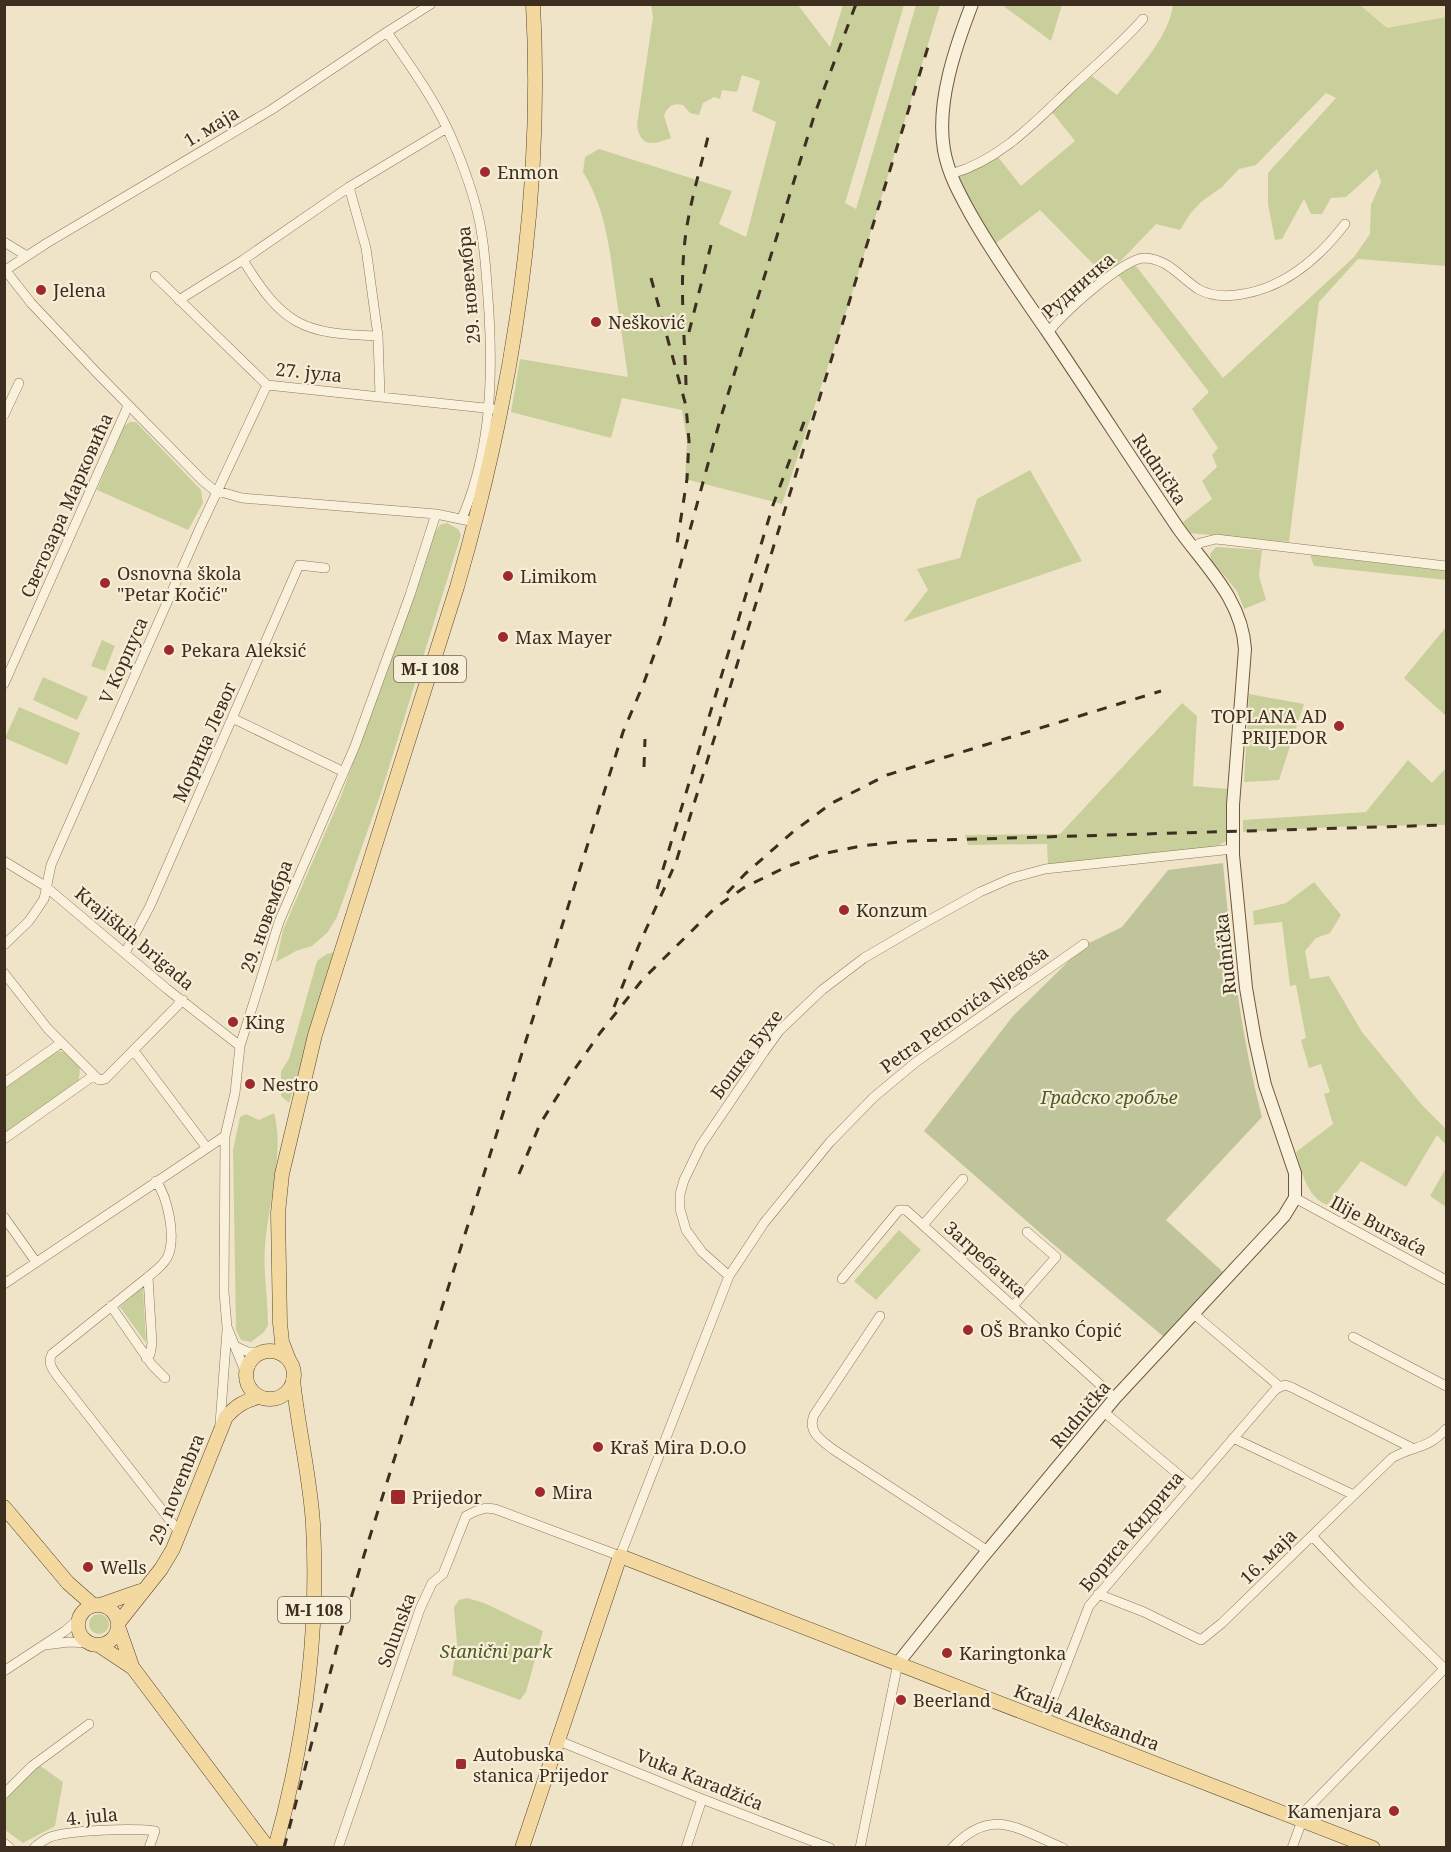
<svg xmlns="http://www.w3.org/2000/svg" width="1451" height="1852" viewBox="0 0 1451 1852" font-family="'Noto Serif',serif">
  <rect width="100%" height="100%" fill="#f0e4c8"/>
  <path fill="#e6deb5" d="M1360 5H1446V17L1387 28Z"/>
  <path fill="#c9cf9b" d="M651 5H798L830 47 843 5H904L845 203 856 209 916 5H940L851 297 782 504 685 479 687 441 682 410 622 398 611 438 511 412 520 359 628 377C624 349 620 322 616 295 610 252 606 209 583 172L585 157 599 149 732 191 719 224 746 237 776 122 752 111 760 81 742 75 737 92 722 90 720 99 714 97 703 103 699 115 690 113 683 105C673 102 667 107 664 116L671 138C654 145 640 148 637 125L653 17Z
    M1002 5H1062L1051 41 1047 38Z
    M1173 5H1360L1387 28 1446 17V266L1358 259 1319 302 1289 542 1189 533 1183 522 1212 499 1202 481 1217 467 1212 455 1218 448 1192 409 1209 392 1118 275 1128 268 1136 266 1223 378 1354 257 1370 234 1371 205 1381 182 1377 169 1346 197 1331 198 1322 214H1311L1304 199 1282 239 1275 240 1268 204V173L1336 98 1326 93 1256 165 1239 169 1222 187 1201 202 1190 214 1180 230 1156 224 1113 269 1104 275 1040 210 995 244 968 199 956 169 994 152 1021 186 1075 141 1052 112 1092 76 1117 95C1138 69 1168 39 1173 5Z
    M130 422H136L201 490 203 503 188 530 97 490 124 426Z
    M1030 470 1082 561 903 622 928 590 917 569 960 558 977 499Z
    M447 523 458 529 461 535 381 793 337 917 327 933 312 946 296 951 276 962 283 930 342 794 433 535 440 525Z
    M1216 547 1262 550 1259 576 1266 600 1244 609 1237 591 1211 560 1210 554Z
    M1310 555 1446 571V580L1314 566Z
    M1446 627V716L1404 678Z
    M102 640 115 646 105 671 91 666Z
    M43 677 88 697 77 720 33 700Z
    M1249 694 1304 704 1279 780 1244 782Z
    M1182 703 1197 716 1193 786 1228 789 1229 840 1208 850 1048 866 1047 844 968 845 965 835 1060 834Z
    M19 707 80 733 67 765 5 738Z
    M1408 760 1432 783 1446 768V825L1356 826 1243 832V820L1366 812Z
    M1314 882 1341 915 1330 933 1316 938 1305 951 1310 979 1329 976 1362 1032 1422 1105 1446 1129V1145L1437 1135 1406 1187 1361 1161 1327 1205C1306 1196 1302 1172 1296 1152L1333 1124 1324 1094 1330 1092 1321 1064 1309 1068 1301 1040 1306 1038 1296 985 1290 986 1282 922 1254 925 1253 911 1286 903Z
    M335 952 289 1103 281 1096V1071L289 1059 317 961 327 954Z
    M56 1051 66 1052 80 1067 79 1080 5 1135 4 1088Z
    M274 1113C285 1152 268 1205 265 1246 263 1272 268 1299 268 1325L264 1332 251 1342 241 1340 236 1330 233 1150 240 1117 246 1114 259 1120Z
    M1446 1168V1207L1430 1196Z
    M899 1230 921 1250 876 1300 854 1281Z
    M143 1287 146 1343 120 1307Z
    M467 1598 484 1603 543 1631 526 1692 520 1700 452 1675 457 1645 454 1607 459 1600Z
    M89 1624a10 10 0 1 1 20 0a10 10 0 1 1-20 0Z
    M39 1765 63 1782 55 1826 23 1843 5 1830V1798Z"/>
  <path fill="#bfc49a" d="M1223 863C1231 949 1240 1033 1262 1117L1166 1220 1223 1272 1164 1337 1046 1238 924 1131 1013 1016 1085 945 1122 927 1168 870Z"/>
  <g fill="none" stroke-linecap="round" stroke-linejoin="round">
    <g stroke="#8d765c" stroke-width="10">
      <path id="street" d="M387 32C408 63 431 94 447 128 461 158 478 204 482 236 486 261 487 287 489 313 493 383 490 453 462 518
        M951 174C1001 160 1036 121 1073 86 1097 64 1122 43 1143 19
        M349 187 366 248 378 336 380 396
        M4 242 27 256
        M243 260C283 325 302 334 378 336
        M4 271 47 243 271 110 387 32 431 4
        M6 271 31 303 97 373 203 481 214 490 242 498 436 514 475 522
        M155 276 267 385 494 409
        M179 300 243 260 349 187 447 128
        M1048 333C1060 315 1123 259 1144 258 1167 258 1181 278 1198 289 1212 297 1227 297 1243 294 1285 287 1319 258 1345 224
        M4 415 19 383
        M1193 548 1200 543 1216 539 1446 566
        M4 684 128 406
        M232 718 344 772
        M4 861 45 886 167 989 240 1046
        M4 945 29 921 44 899 51 865 200 528 267 385
        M125 953 150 906 299 565 325 568
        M4 973 48 1029 99 1080 105 1079 183 1000
        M134 1051 207 1148
        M4 1083 61 1043
        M4 1139 93 1076
        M1295 1198 1446 1280
        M4 1217 36 1262
        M923 1225 963 1179
        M729 1276 702 1252 686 1230 680 1209V1194L684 1180 701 1145 764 1052 779 1031 822 990 864 958 917 927 980 892 1012 878 1045 869 1233 849
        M148 1277 52 1354C47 1363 53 1370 58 1377L180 1533
        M842 1279 899 1210H906L1115 1398
        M4 1284 225 1136
        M111 1306 152 1365 165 1378
        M1013 1306 1056 1257 1027 1232
        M1194 1314 1280 1387 1285 1385 1291 1387 1414 1449
        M880 1316 814 1415C807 1432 821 1440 834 1450L988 1551
        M1353 1337 1446 1386
        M237 1347 248 1352H260
        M146 1358 150 1354 152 1344 148 1277C156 1270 164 1265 168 1256 176 1236 168 1198 156 1181
        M245 1371 227 1327 224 1292 225 1136 235 1093 240 1046 279 922 355 746 410 595 436 514
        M1104 1412 1191 1485
        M220 1424 227 1330
        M1233 1438 1354 1495
        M1312 1536 1358 1584 1445 1669
        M1098 1594 1144 1612 1201 1640 1222 1623 1392 1458C1414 1445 1427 1450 1446 1429
        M45 1645 69 1642 88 1643
        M4 1671 65 1631 79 1619
        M1045 1720 1089 1606 1275 1390 1280 1387
        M559 1741 702 1799 830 1848
        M4 1794 32 1766 89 1724
        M4 1843 10 1848
        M34 1848C39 1843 44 1840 50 1837 72 1830 132 1828 155 1831L149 1848
        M338 1848 420 1609 432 1583 443 1574 466 1516 476 1511 486 1508 495 1509 620 1556 729 1276 764 1223 830 1142 874 1097 916 1062 1084 944
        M686 1848 702 1799
        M860 1848 898 1663
        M952 1848C992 1806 1018 1829 1063 1848
        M1292 1848 1306 1810 1446 1667"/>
    </g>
    <g stroke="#6f573f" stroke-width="14">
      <path id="secondary" d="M898 1663 981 1559 1115 1398 1284 1216 1295 1198V1173L1265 1085 1255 1040 1246 988 1233 855V805L1245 649C1242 599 1205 566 1178 528 1134 463 1091 396 1047 331 1020 292 993 254 970 213 959 193 948 173 944 150 936 103 955 48 972 4"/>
    </g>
    <g stroke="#5b4430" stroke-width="15">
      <path id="primary" d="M246 1375a24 24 0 1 1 48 0a24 24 0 1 1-48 0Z
        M289 1360 282 1342 280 1323 278 1213 282 1174 315 1035 457 587C512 398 544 202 533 4
        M4 1507 68 1583 93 1605
        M78 1625a20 20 0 1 1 40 0a20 20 0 1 1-40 0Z
        M100 1605 140 1591
        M119 1622 161 1569 173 1549 226 1417C236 1406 245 1400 260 1397
        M119 1629 132 1666
        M100 1646 133 1668 268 1848
        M275 1848C305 1742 319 1634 313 1524 310 1476 298 1428 293 1380
        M522 1848 620 1556 1373 1848"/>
    </g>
    <use href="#street" stroke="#faf1dc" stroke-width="9"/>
    <use href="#secondary" stroke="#faf1dc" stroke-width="12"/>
    <use href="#primary" stroke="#f3d9a0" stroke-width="14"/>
    <path stroke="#3d2e20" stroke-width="3" stroke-dasharray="10 10" stroke-linecap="butt" d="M651 278 686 406 689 441 687 479 676 550
      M689 332 711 245
      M686 385C685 340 680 295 684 250 687 212 699 174 708 137
      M644 767 645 739
      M657 889 773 505 807 414
      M727 893 745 874 794 831 832 803 887 775 1161 691
      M614 1007 639 945 676 862 928 47
      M519 1174 540 1124 572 1073 600 1033 643 979 715 908 745 887 786 867 822 854 861 846 909 841 1446 825
      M284 1848 342 1628 360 1568 623 732 643 685 661 636 720 420 815 113 856 4"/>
  </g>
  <g fill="#9e2a2b" stroke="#f7eed8" stroke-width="2">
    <circle cx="485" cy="172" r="6"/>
    <circle cx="41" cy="290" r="6"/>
    <circle cx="596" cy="322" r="6"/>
    <circle cx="508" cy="576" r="6"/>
    <circle cx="105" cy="583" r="6"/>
    <circle cx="503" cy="637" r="6"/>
    <circle cx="169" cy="650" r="6"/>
    <circle cx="1339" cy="726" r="6"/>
    <circle cx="844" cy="910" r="6"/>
    <circle cx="233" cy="1022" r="6"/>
    <circle cx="250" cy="1084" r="6"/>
    <circle cx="968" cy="1330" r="6"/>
    <circle cx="598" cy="1447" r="6"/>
    <circle cx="540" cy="1492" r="6"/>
    <rect x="390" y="1489" width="16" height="16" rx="3"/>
    <circle cx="88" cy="1567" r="6"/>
    <circle cx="947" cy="1653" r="6"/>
    <circle cx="901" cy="1700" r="6"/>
    <rect x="455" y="1758" width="12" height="12" rx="3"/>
    <circle cx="1394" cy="1811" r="6"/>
  </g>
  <g text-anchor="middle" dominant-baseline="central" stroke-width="4.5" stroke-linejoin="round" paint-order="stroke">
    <g fill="#f7eed8" stroke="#756857" stroke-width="1.5">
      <rect x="394" y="656" width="72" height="26" rx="4.5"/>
      <rect x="278" y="1597" width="72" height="26" rx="4.5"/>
    </g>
    <g font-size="16" font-weight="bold" fill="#3d2e20">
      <text x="430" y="669">M-I 108</text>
      <text x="314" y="1610">M-I 108</text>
    </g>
    <g font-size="18" fill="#3d2e20" stroke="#f7eed8">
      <text transform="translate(211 126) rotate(-31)">1. маја</text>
      <text transform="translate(468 285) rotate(-95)">29. новембра</text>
      <text transform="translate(1078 285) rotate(-41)">Рудничка</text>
      <text transform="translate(309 372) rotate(6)">27. јула</text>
      <text transform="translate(1160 469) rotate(56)">Rudnička</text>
      <text transform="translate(66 505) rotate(-66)">Светозара Марковића</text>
      <text transform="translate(123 660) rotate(-66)">V Корпуса</text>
      <text transform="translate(204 742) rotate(-66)">Морица Левог</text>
      <text transform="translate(266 916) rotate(-70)">29. новембра</text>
      <text transform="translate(135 938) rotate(40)">Krajiških brigada</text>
      <text transform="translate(1225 954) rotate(-96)">Rudnička</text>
      <text transform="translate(964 1009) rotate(-36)">Petra Petrovića Njegoša</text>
      <text transform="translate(746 1054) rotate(-53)">Бошка Бухе</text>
      <text transform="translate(1379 1225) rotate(28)">Ilije Bursaća</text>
      <text transform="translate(986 1259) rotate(42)">Загребачка</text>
      <text transform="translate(1080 1414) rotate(-50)">Rudnička</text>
      <text transform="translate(176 1489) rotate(-68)">29. novembra</text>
      <text transform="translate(1131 1531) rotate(-50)">Бориса Kидрича</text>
      <text transform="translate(1268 1556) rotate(-44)">16. маја</text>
      <text transform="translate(396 1630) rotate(-70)">Solunska</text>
      <text transform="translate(1087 1717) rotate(21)">Kralja Aleksandra</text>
      <text transform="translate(700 1779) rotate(22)">Vuka Karadžića</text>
      <text transform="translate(92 1816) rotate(-5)">4. jula</text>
    </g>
    <g font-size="18" fill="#3d2e20" stroke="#f7eed8" text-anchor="start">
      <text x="497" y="172">Enmon</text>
      <text x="53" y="290">Jelena</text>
      <text x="608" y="322">Nešković</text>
      <text x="117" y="573">Osnovna škola<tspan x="117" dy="21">"Petar Kočić"</tspan></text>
      <text x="520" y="576">Limikom</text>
      <text x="515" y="637">Max Mayer</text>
      <text x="181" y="650">Pekara Aleksić</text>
      <text x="1327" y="716" text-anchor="end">TOPLANA AD<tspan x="1327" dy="21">PRIJEDOR</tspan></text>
      <text x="856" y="910">Konzum</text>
      <text x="245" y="1022">King</text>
      <text x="262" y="1084">Nestro</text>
      <text x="980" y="1330">OŠ Branko Ćopić</text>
      <text x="610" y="1447">Kraš Mira D.O.O</text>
      <text x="552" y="1492">Mira</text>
      <text x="412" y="1497">Prijedor</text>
      <text x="100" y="1567">Wells</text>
      <text x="959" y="1653">Karingtonka</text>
      <text x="913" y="1700">Beerland</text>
      <text x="473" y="1754">Autobuska<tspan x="473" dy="21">stanica Prijedor</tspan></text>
      <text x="1382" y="1811" text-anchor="end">Kamenjara</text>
    </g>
    <g font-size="18" font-style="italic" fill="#4d5a26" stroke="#f7eed8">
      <text x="1109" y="1097">Градско гробље</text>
      <text x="496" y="1651">Stanični park</text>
    </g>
  </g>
  <rect width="1451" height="1852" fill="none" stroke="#3d2e20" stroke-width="12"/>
</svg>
